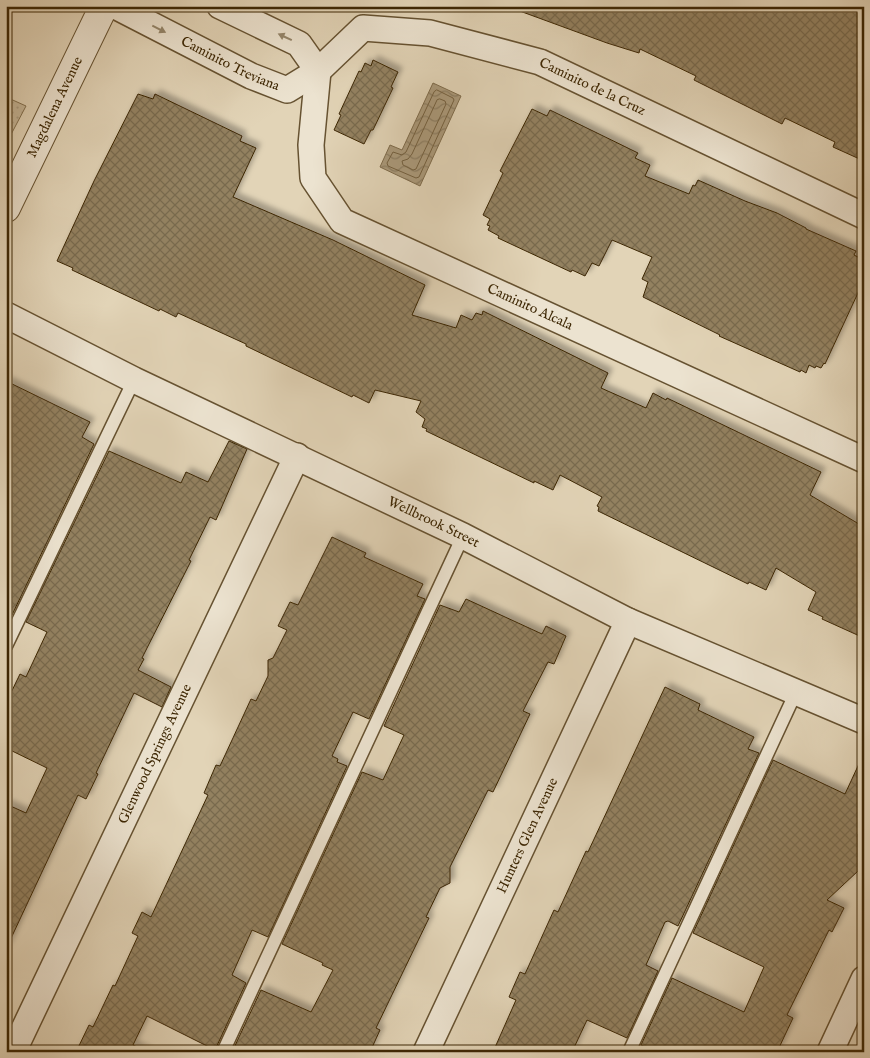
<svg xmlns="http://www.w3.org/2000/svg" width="870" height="1058" viewBox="0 0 870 1058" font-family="'IM FELL English',serif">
  <defs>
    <pattern id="green-dots" width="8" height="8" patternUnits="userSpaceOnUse" patternTransform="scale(1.25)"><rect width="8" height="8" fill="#c6b799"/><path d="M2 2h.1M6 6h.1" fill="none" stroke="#ab9d82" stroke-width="1.8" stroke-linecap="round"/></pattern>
    <pattern id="water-waves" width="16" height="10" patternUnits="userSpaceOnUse" patternTransform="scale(1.25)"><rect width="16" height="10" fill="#aa997a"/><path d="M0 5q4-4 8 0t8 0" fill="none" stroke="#8c7d62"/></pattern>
    <pattern id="building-cross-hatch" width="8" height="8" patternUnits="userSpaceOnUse" patternTransform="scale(1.25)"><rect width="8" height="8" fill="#938161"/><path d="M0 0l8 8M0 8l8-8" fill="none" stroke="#796a4e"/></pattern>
    <filter id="shadow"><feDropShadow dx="4.5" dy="-4.5" stdDeviation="2.5" flood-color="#0004"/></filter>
  </defs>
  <rect width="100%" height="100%" fill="#e2d4b7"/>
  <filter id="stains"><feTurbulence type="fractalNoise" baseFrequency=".004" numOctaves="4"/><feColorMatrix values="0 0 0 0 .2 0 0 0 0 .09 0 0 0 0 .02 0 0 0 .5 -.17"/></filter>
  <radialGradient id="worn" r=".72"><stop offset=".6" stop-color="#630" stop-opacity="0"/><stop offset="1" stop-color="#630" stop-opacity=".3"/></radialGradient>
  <path fill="url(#green-dots)" stroke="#826f4e" d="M6 97 26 106 6 144Z"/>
  <path fill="url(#water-waves)" stroke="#7e6b4b" d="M433 83 461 96 420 186 380 167 390 145 402 150Z"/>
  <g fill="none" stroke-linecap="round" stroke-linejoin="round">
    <path stroke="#74603f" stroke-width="1" d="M437 90 453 98 454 100 419 177 416 178 388 166 387 163 393 152 402 155 406 152 434 92Z
      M440 99 445 101 446 104 416 169 413 170 403 165 402 161 408 159 412 154 437 100Z"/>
  </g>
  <path fill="url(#building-cross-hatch)" stroke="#3d2704" filter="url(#shadow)" d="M518 6H864V161L833 147 835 142 785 118 782 124 694 80 696 76 640 49 639 53 607 43 517 10Z
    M373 60 398 72 391 87 393 88 373 130H371L364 144 334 130 341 115 339 114 359 71 361 72 365 63 371 66Z
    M138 94 153 99 155 94 242 136 240 141 256 148 233 197 333 240 425 285 412 315 456 328 461 315 472 320 476 313 482 315 483 311 608 373 601 388 646 408 653 393 666 400 667 398 821 472 810 495 864 527V638L822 619 823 617 808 610 816 592 776 568 766 590 749 582 748 584 598 511 599 507 597 506 602 497 560 475 553 490 534 481V483L426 431 427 429 422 427 425 419 416 412 421 401 375 390 369 403 353 395 352 397 246 346V344L178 313 176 317 160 309 159 311 72 270 73 268 57 261 94 181Z
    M532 109 547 116 550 110 638 153 635 158 650 165 645 176 689 194 693 185 695 186 698 180 745 201 777 213 806 228V229L856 251 854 255 864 260V280L825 364 824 363 821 368 816 366 815 368 809 365 806 373 801 370 800 372 719 336 720 335 643 297 648 282 642 279 652 257 612 240 599 266 592 263 585 276 572 270 571 272 498 238 499 236 488 230 490 226 487 225 490 219 483 215 503 173 500 171Z
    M6 381 90 422 82 437 94 444 12 615 6 613Z
    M229 441 247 449 216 520 210 517 189 560 191 561 142 658 144 659 138 670 171 687 162 707 134 693 96 773 98 774 86 799 78 795 6 949V804L26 813 47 768 6 748V703L20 674 26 677 47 632 26 622 109 451 181 483 186 472 208 482Z
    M332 537 366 553 364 557 423 584 417 596 425 599 369 719 353 712 332 756 338 759 337 762 347 766 268 937 252 930 232 975 246 983 215 1050 147 1016 133 1045 148 1052H76L89 1025 93 1027 113 985 115 986 138 936 132 933 142 912 151 917 208 795 204 793 216 765 220 766 251 699 256 701 268 676V660L273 658 287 630 278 626 290 602 298 605Z
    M466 599 542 634 546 626 566 636 554 664 548 662 523 711 530 714 493 792 488 790 450 867V883L440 888 426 917 429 918 376 1028 380 1030 370 1052H232L261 990 311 1012 333 970 322 965 323 963 282 944 362 772 383 780 404 735 384 726 440 605 459 612Z
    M665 687 700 704 698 710 754 737 748 749 759 753 678 926 668 921 665 922 646 965 658 971 627 1038 587 1020 572 1052H493L516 1000 509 997 520 972 525 974 554 910 558 912 586 851 588 852Z
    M864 753V836L858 834V871L827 900 844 908 832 932 829 930 787 1015 793 1018 777 1052H656L641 1045 672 978 744 1012 764 967 693 933 773 760 845 794Z"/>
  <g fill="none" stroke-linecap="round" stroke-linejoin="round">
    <g stroke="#665231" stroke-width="15">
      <path id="service" d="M6 646 134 380
        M223 1052 463 536
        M629 1052 796 692"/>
    </g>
    <g stroke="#665231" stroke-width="28">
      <g id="minor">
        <path id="s1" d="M115 6 251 76 287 90 318 71 363 28 430 33 540 62 864 216"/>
        <path d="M220 6 299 44 318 71"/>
        <path id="s2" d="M318 71 311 145 313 178 342 221 864 460"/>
        <path id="s3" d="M6 315 134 380 463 536 628 621 864 721"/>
        <path id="s4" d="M13 1052 297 456"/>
        <path id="s5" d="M426 1052 628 621"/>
        <path d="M830 1052 864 979"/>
      </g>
    </g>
    <g stroke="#665231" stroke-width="30">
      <g id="tertiary">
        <path id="s6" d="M6 208 104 6"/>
      </g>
    </g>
    <use href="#service" stroke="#ece3d0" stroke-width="12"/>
    <use href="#minor" stroke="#ece3d0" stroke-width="25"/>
    <use href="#tertiary" stroke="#ece3d0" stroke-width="28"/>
  </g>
  <defs><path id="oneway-solid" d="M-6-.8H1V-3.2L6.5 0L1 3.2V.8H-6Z" transform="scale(1.25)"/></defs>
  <g fill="#94856a">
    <use href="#oneway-solid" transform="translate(159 29) rotate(27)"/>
    <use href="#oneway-solid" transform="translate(285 37) rotate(-155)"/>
  </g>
  <g text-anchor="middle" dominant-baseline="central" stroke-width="4" stroke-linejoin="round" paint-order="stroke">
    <g font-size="14" fill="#3d2704" stroke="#ece3d0">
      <text stroke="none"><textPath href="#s1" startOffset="129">Caminito Treviana</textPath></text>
      <text stroke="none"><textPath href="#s1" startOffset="529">Caminito de la Cruz</textPath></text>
      <text stroke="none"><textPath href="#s6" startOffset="112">Magdalena Avenue</textPath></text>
      <text stroke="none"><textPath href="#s2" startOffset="366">Caminito Alcala</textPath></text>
      <text stroke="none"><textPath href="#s3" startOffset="475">Wellbrook Street</textPath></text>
      <text stroke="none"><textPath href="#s4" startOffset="330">Glenwood Springs Avenue</textPath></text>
      <text stroke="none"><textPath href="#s5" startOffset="239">Hunters Glen Avenue</textPath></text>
    </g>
  </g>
  <rect width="870" height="1058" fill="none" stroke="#e2d4b7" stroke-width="25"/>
  <rect x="8" y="8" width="855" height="1043" fill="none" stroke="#3d2704" stroke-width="2.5"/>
  <rect x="12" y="12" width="845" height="1033" fill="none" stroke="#3d2704"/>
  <rect width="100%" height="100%" filter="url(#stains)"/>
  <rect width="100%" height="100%" fill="url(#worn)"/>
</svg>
